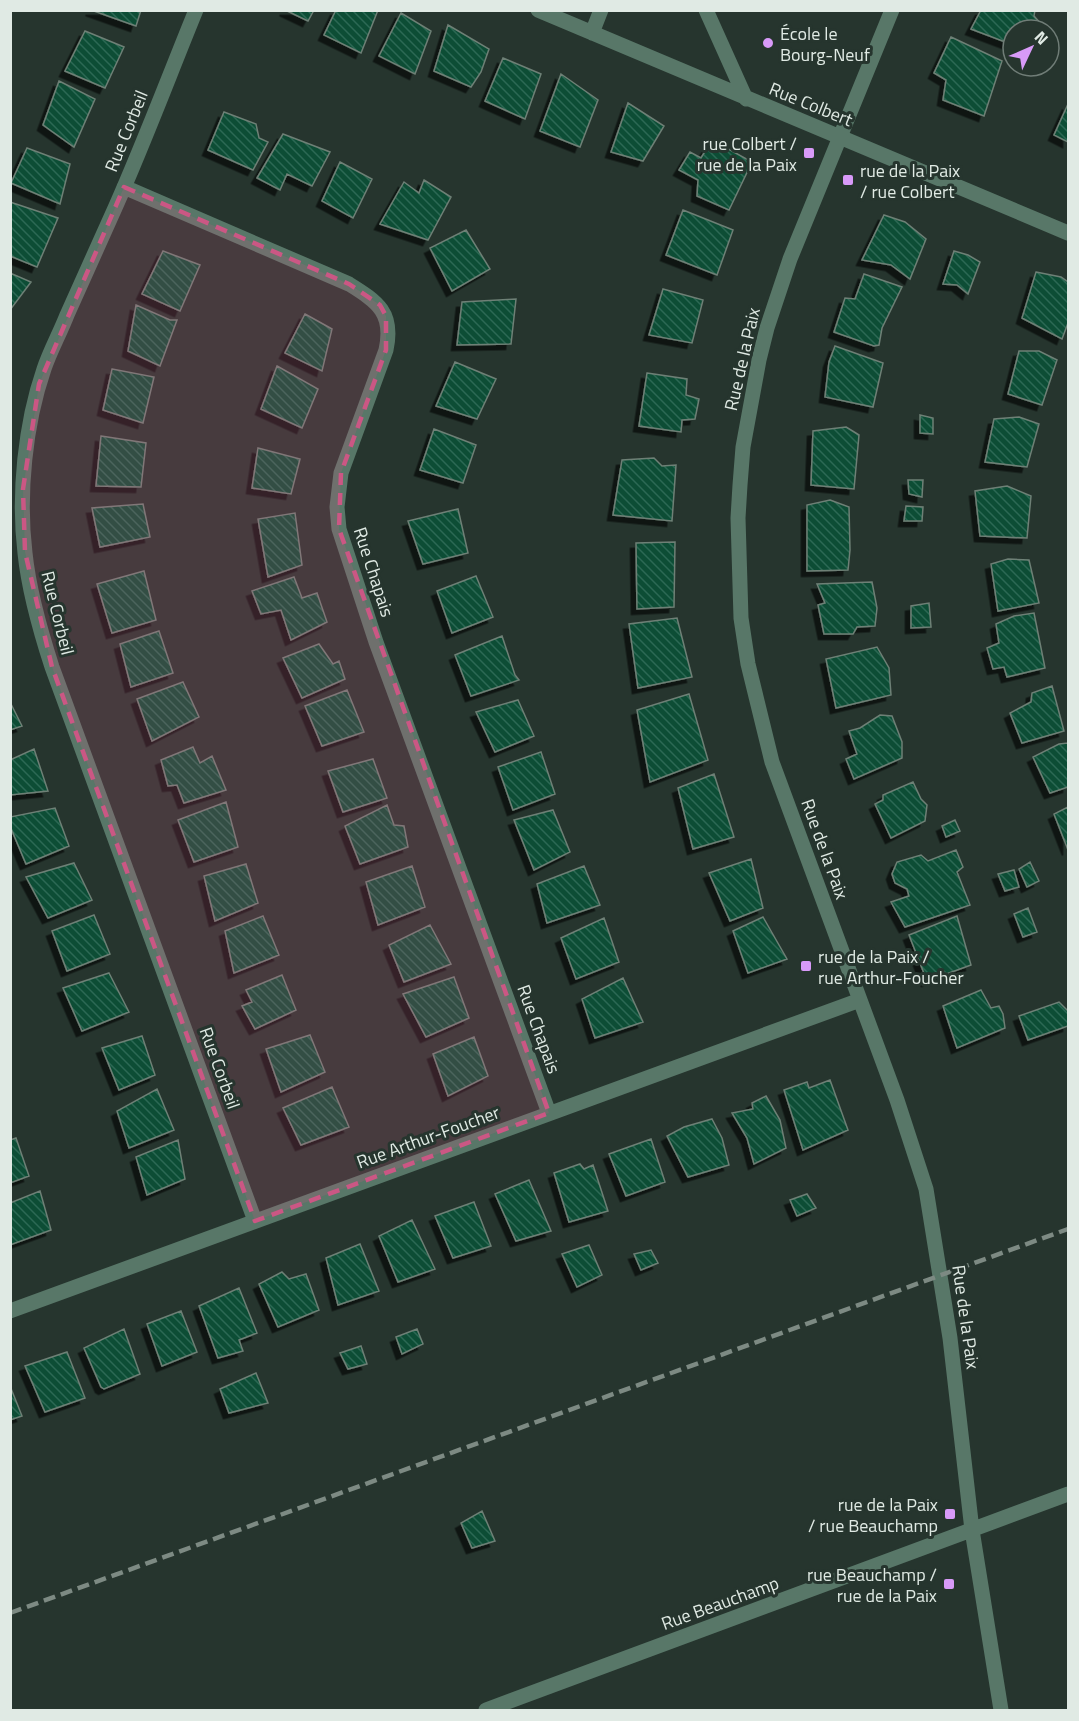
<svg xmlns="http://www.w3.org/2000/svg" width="1079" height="1721" viewBox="0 0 1079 1721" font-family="'Titillium Web',sans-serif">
  <defs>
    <pattern id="building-back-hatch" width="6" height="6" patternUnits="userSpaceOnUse" patternTransform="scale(1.5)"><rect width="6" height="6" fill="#0b4e36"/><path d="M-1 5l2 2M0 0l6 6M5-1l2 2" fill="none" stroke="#2e6853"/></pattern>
    <filter id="shadow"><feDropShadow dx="-5.5" dy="5.5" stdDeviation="0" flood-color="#0009"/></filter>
  </defs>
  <rect width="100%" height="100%" fill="#26352e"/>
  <path fill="url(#building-back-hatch)" stroke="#6e8076" stroke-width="1.5" filter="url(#shadow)" d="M91 10H141L136 26Z
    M285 10H314L308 21Z
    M336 10H378L361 53 324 35Z
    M981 10H1035L1034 16 1043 26 1041 30H1013V45L971 29Z
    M401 13 431 31 415 74 379 56Z
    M448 25 489 49 481 72 471 87 434 71Z
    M85 31 124 47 105 88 65 71Z
    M951 37 1002 61 984 116 943 100 946 80 934 73Z
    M503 58 541 74 525 119 485 101Z
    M561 74 598 100 580 147 540 131Z
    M59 81 95 99 74 147 43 125Z
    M628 103 664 126 643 161 611 152Z
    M1068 104V142L1054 135Z
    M224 112 256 124 259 138 268 142 253 170 208 150Z
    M283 134 330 152 312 186 287 174 280 190 257 178Z
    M712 140 752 162 729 210 697 196 698 180 679 170 690 152 701 158Z
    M27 148 70 164 60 204 11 183Z
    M340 162 372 179 353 218 322 201Z
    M424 180 451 197 428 240 380 224 404 182 419 193Z
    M10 202 58 218 37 267 10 256Z
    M683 210 733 230 717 275 666 255Z
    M884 215 905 222 926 239 910 279 891 265 862 260Z
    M466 230 490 269 452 291 430 248Z
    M163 251 200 265 180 311 142 294Z
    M954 251 968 255 980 262 968 294 957 285 943 284Z
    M1036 272 1061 277 1068 282V323L1062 339 1022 318Z
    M10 273 31 282 10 310Z
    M864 274 902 287 882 328 879 345 874 346 834 332 845 298 855 299Z
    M663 289 703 300 692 343 649 335Z
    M516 299 511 344 457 345 462 302Z
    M136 305 170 320H177L160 366 128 351Z
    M305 314 332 329 322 371 285 353Z
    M835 346 883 363 873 407 825 397 829 362Z
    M1019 351H1039L1057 360 1042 405 1008 394Z
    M455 362 496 379 477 419 436 406Z
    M277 366 318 389 302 428 261 409Z
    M112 369 154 377 143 423 103 410Z
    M647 373 687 379 686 395 699 399 695 419 682 420 681 432 639 426Z
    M920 415 933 418V434L920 433Z
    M1019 417 1039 424 1027 467 985 462 994 419Z
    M846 427 859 435 854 489 811 485 813 431Z
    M434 429 476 445 463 483 420 470Z
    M101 436 146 443 141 487 96 486Z
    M258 448 300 459 291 494 252 488Z
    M654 458 662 466 676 465 672 521 613 515 622 460Z
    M908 480H923L922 497 909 494Z
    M1007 486 1031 496 1027 538 980 536 975 491Z
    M830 500 849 507 850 550 848 570 807 571V505Z
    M143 504 150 537 100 547 92 508Z
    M906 506 923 507 922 521H904Z
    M458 509 468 553 423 564 408 521Z
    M295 513 302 565 268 577 258 519Z
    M675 542 674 607 637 609 636 543Z
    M1008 559 1029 560 1039 603 998 611 991 564Z
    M144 571 156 620 112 633 97 584Z
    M476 576 493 617 452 633 437 591Z
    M294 577 302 598 317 593 327 622 291 640 281 610 261 614 252 591Z
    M872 582 877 608 875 626 857 627 853 634H824L818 605 825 603 817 584Z
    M929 603 931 627 911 628V606Z
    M1034 613 1045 668 1007 677 1004 667 993 669 987 648 999 643 996 624 1014 616Z
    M677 618 692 677 638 688 629 624Z
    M159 631 173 673 131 687 120 644Z
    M502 636 515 675 519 680 471 696 455 655Z
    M319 644 333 664 339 661 345 679 302 698 283 658Z
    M877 647 889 668 891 695 836 708 826 659Z
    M183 682 199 717 152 741 137 699Z
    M1052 686 1064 731 1022 743 1010 713 1031 702 1032 693Z
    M347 690 364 732 322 746 305 706Z
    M689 694 708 760 650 782 637 710Z
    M518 700 534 736 495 752 476 712Z
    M10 702 22 726 10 730Z
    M880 715 892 716 902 742V758L854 779 846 759 857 754 849 731 860 728Z
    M1068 743V787L1050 793 1033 757 1059 744Z
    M193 747 200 763 212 756 226 790 184 803 177 785 168 786 161 760Z
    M34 749 48 791 10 795V760Z
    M541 752 555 794 513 810 498 767Z
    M373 759 387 798 343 812 328 771Z
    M714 774 734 837 693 849 678 788Z
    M913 782 921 799 927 805 925 821 891 838 875 804 883 800V795Z
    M226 802 238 847 194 862 178 820Z
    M387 805 394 825 404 826 408 847 360 864 345 826Z
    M1068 807V850L1054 814Z
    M55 808 69 846 26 864 10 826V817Z
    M553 810 570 852 534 870 514 820Z
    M955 820 960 831 946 837 942 826Z
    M956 850 963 867 957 872 970 905 905 927 891 902 909 896 907 889 895 883 892 874 897 862 921 855 928 861Z
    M751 859 763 908 730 921 709 873Z
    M1030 862 1039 881 1027 887 1019 869Z
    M74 863 92 900 48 918 26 877Z
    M246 864 258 903 215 921 204 876Z
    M412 866 425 907 378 925 366 882Z
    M584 866 600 905 547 923 537 884Z
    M1014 870 1019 887 1005 891 998 874Z
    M1028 908 1037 932 1023 937 1014 914Z
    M94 915 110 954 67 971 52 931Z
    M263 916 279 955 234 973 225 931Z
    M957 916 971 965 927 981 909 935Z
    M763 917 787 959 748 973 733 931Z
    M604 918 619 962 576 979 561 938Z
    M430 925 451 964 404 982 389 945Z
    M109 973 129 1012 82 1031 63 988Z
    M282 975 296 1010 255 1029 242 1006 252 1002 246 990Z
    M454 977 469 1018 426 1037 403 994Z
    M623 978 643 1022 595 1038 582 999Z
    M981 990 991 1008 999 1006 1003 1014 1005 1028 957 1048 943 1006Z
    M1059 1002 1068 1011V1026L1028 1040 1019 1016Z
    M310 1035 325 1072 281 1092 266 1049Z
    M142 1036 155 1075 119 1090 102 1048Z
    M474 1037 488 1076 448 1096 433 1054Z
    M830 1080 848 1130 803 1150 784 1090 807 1082 809 1088Z
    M332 1087 349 1127 301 1145 283 1108Z
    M157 1089 174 1130 129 1148 117 1111Z
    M766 1096 780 1120 786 1148 754 1164 747 1138 732 1113 753 1109 752 1103Z
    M712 1119 722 1138 729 1165 688 1177 667 1136 684 1127Z
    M16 1138 29 1176 10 1183V1140Z
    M651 1139 665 1182 626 1196 609 1154Z
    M178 1140 185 1179 147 1195 136 1157Z
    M580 1164 584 1169 593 1165 608 1211 569 1222 554 1173Z
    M529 1180 551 1231 516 1241 495 1194Z
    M40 1191 51 1230 10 1245V1203Z
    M807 1194 816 1208 797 1216 790 1200Z
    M474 1202 491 1246 453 1258 435 1216Z
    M412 1220 435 1269 398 1282 379 1236Z
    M360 1244 379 1291 338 1305 326 1258Z
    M589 1245 602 1275 577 1287 562 1254Z
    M651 1250 658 1263 641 1270 634 1254Z
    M282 1272 289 1279 306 1274 319 1310 278 1327 259 1284Z
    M239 1288 257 1333 239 1340 243 1351 218 1358 199 1306Z
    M181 1311 197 1352 162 1366 147 1324Z
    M124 1329 140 1374 104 1389 101 1387 84 1348Z
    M417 1329 423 1344 402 1354 396 1337Z
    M361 1346 367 1364 348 1369 340 1353Z
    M67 1352 85 1398 45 1412 25 1366Z
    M256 1373 268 1403 229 1413 220 1389Z
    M10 1386 22 1416 10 1420Z
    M482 1511 495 1541 472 1548 461 1523Z"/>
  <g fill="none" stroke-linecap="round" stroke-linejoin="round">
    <path stroke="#587768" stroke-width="15" d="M196 10C169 76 144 143 115 208 99 244 83 280 67 315 60 333 50 351 44 369 25 424 18 495 25 553 29 592 40 630 52 667L255 1221
      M538 10 1068 233
      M706 10 746 99
      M892 10 790 259 767 328 759 360 743 447 740 485 738 518 741 618 748 664 772 762 897 1100 926 1189 950 1338 972 1530 1001 1710
      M592 33 601 10
      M124 187 349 284C378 302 394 313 386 350L341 473 337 507 339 529 376 642 549 1113
      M10 1311 860 1000
      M486 1710 1068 1494"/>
    <path stroke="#7d8a83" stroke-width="4.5" stroke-dasharray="12 6" stroke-linecap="butt" d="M10 1613 1068 1229"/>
  </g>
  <path fill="#cb5784" fill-opacity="0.2" stroke="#cb5784" stroke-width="4.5" stroke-dasharray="12 8" stroke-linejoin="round" d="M124 187 349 284 380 305 386 316V350L341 473 339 529 549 1113 255 1221 52 667 25 552 23 489 39 384Z"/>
  <g fill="#d89af8" stroke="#26352e" stroke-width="2">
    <circle cx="768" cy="43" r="6"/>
    <rect x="803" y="147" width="12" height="12" rx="3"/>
    <rect x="842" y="174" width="12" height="12" rx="3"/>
    <rect x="800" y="960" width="12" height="12" rx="3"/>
    <rect x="944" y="1508" width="12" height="12" rx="3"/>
    <rect x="943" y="1578" width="12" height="12" rx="3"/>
  </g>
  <g text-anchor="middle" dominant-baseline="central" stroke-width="6" stroke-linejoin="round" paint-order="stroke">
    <g font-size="18" fill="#e0eae4" stroke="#26352e" text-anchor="start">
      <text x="780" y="33">École le<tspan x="780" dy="21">Bourg-Neuf</tspan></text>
      <text x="797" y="143" text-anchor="end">rue Colbert /<tspan x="797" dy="21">rue de la Paix</tspan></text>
      <text x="860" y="170">rue de la Paix<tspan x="860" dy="21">/ rue Colbert</tspan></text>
      <text x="818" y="956">rue de la Paix /<tspan x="818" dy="21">rue Arthur-Foucher</tspan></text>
      <text x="938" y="1504" text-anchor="end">rue de la Paix<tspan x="938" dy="21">/ rue Beauchamp</tspan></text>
      <text x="937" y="1574" text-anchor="end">rue Beauchamp /<tspan x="937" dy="21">rue de la Paix</tspan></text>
    </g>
    <g font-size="18" fill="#e0eae4" stroke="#26352e">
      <text transform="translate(811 104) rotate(22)">Rue Colbert</text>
      <text transform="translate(126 131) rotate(-68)">Rue Corbeil</text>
      <text transform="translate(742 359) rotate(-77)">Rue de la Paix</text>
      <text transform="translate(374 572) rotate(72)">Rue Chapais</text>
      <text transform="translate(58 613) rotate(76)">Rue Corbeil</text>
      <text transform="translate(825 849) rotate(70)">Rue de la Paix</text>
      <text transform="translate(539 1029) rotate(70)">Rue Chapais</text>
      <text transform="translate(220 1068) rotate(70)">Rue Corbeil</text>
      <text transform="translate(428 1137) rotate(-20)">Rue Arthur-Foucher</text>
      <text transform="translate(966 1317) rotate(82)">Rue de la Paix</text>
      <text transform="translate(720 1603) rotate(-20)">Rue Beauchamp</text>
    </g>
  </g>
  <rect width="1079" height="1721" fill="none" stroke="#e0eae4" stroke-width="24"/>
  <g transform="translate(1031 48) rotate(46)"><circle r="28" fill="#26352e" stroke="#707d77" stroke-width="1.5"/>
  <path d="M0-4.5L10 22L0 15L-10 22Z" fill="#d89af8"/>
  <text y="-9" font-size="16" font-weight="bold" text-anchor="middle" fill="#e0eae4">N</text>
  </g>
</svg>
